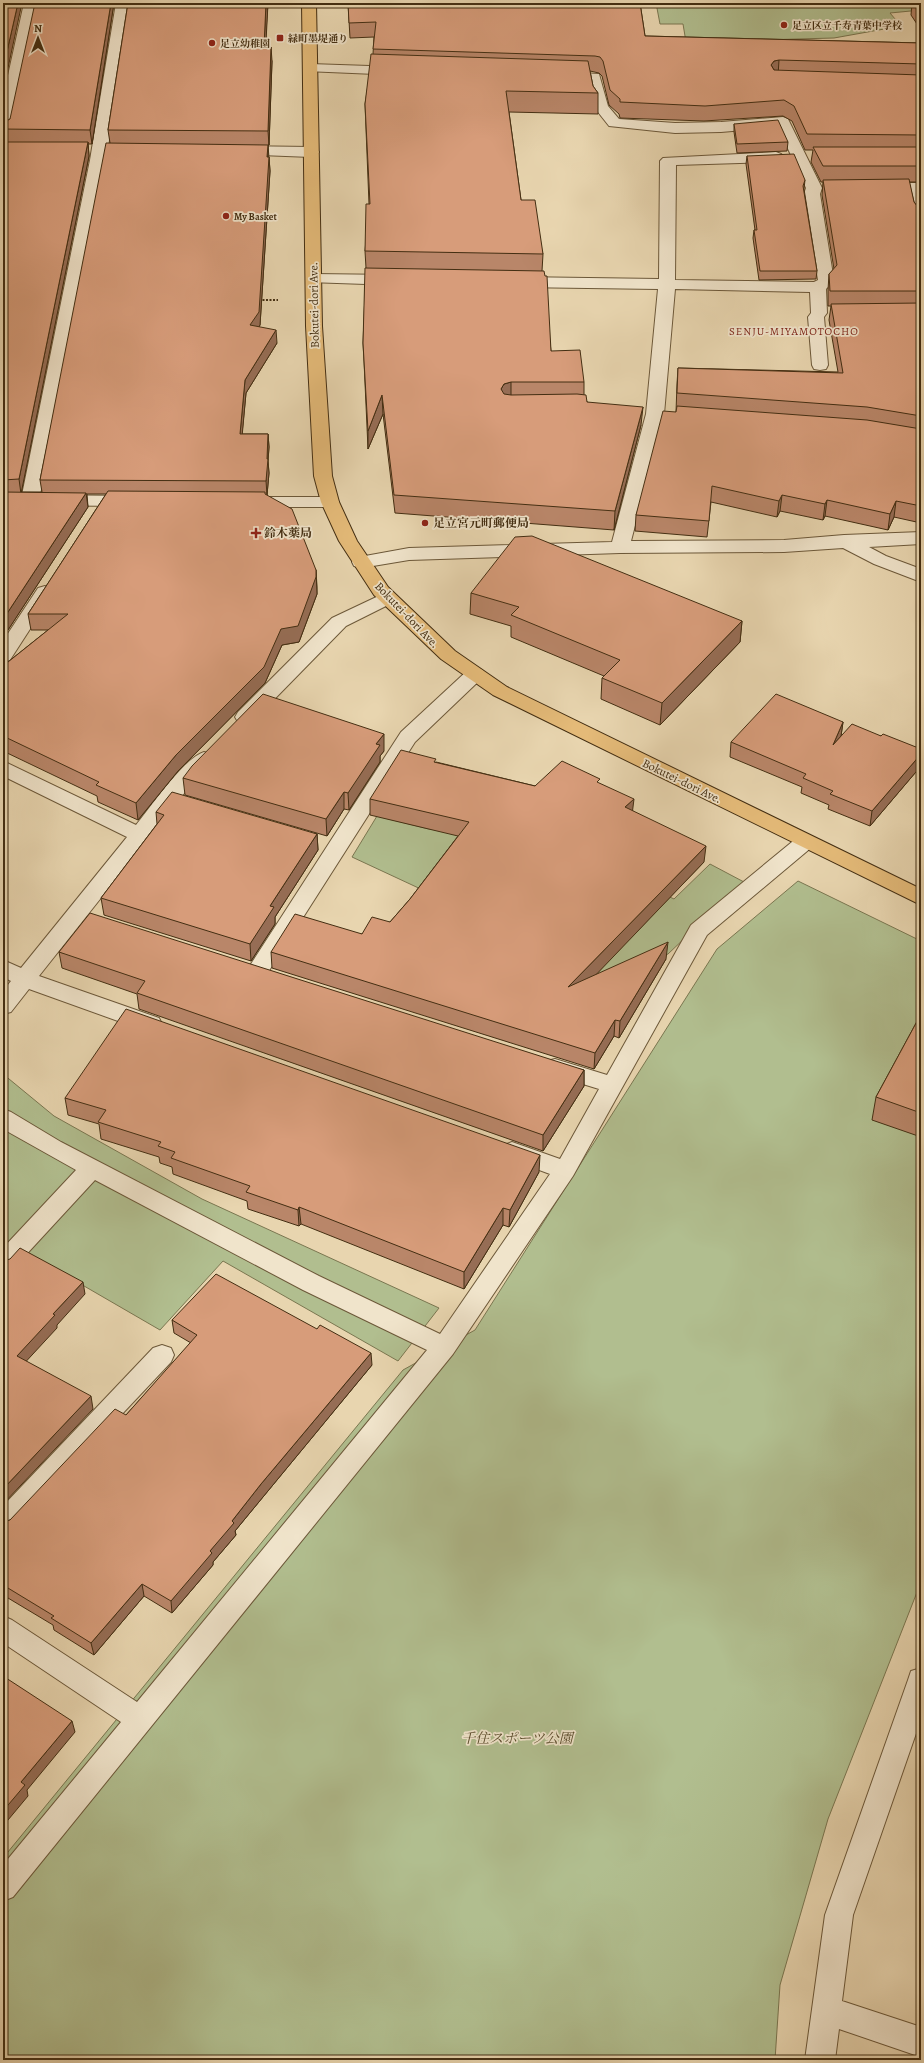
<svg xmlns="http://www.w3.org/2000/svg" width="924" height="2063" viewBox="0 0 924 2063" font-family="Alegreya,'Noto Serif JP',serif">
  <rect width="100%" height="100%" fill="#e8d5af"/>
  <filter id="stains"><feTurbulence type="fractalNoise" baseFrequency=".005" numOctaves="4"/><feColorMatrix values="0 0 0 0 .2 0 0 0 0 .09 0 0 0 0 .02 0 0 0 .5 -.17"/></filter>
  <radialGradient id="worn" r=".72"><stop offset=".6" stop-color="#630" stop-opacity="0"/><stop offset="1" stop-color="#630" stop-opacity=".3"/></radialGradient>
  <path fill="#b1be8f" stroke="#7a7650" d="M656 3H921V10L890 13 901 26 834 38 686 42 683 24H660Z
    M377 816 429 829 468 833 425 891 352 857Z
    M592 859 674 899 710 864 744 882 668 954 600 984 499 891Z
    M798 881 921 941V1582L828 1819 780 1985 775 2060H3V1858L403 1370 475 1330 717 949Z
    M3 1074 54 1116 202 1199 439 1308 398 1361 223 1261 160 1330 3 1239Z"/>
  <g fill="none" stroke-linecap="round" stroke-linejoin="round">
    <g stroke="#6c5839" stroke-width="2">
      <path id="minor" d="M24 3H38L11 132 8 135 3 137V98Z
        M116 3H130L106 160 40 495 131 496 137 497 140 501 137 505 131 506 3 505V495H22L90 160Z
        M310 64 399 67 404 68 406 71 404 74 399 75 305 71 303 68 305 65Z
        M561 72 599 74 608 106 619 119 675 123 721 122 783 117 788 119 822 188 820 194 834 281 826 289 827 313 824 317 828 365 826 369 820 370 814 369 812 365 808 317 811 313 810 292 675 289 664 414 631 541 784 540 844 535 921 532V544L869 547 886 556 921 569V582L874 564 843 548 784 552 620 553 409 560 361 568 354 566 352 562 354 558 409 548 612 542 646 414 658 289 517 287 511 285 509 282 511 279 517 277 659 279 660 161 663 158 776 152 781 154 784 157 781 160 776 162 676 165 675 280 814 282 818 280 804 194 806 188 778 127 721 132 675 133 609 126 594 107 588 81 556 79 554 76 556 73Z
        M238 146 311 147 316 149 319 152 316 155 311 157 233 154 230 151 233 148Z
        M881 183H921V222L915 220 913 217 908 193 876 191 873 188 876 185Z
        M314 274 395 275 401 277 403 280 401 283 395 285 308 282 306 279 308 276Z
        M249 497H330L336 498 339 502 336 506 330 507H249L243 506 240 502 243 498Z
        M45 586 52 588 54 592 10 660 3 662V641L38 588Z
        M387 592 394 594 396 598 394 602 346 626 252 722 245 723 238 722 235 717 238 712 332 618Z
        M475 668 482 670 485 674 482 678 415 742 265 977 257 980 249 977 246 972 249 967 401 732 468 670Z
        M204 752 211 754 214 759 193 782 39 976 159 1018 162 1024 159 1030 151 1032 143 1030 29 989 11 1012 3 1014V991L11 981 3 977V960L21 968 127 837 3 776V761L136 825C150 808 184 758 204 752Z
        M805 835 812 837 815 842 812 847 707 935 573 1176 453 1354 13 1897 3 1901V1865L121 1722 3 1643V1616L12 1620 137 1702 427 1350 303 1290 95 1180 11 1271 3 1273V1248L76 1170 3 1129V1109L11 1112 61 1142 319 1276 440 1334 550 1174 504 1157 501 1151 504 1145 512 1142 560 1159 599 1089 547 1073 544 1067 547 1061 555 1059 607 1075 691 925 798 837Z
        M162 1345 171 1348 174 1355 171 1362 12 1531 3 1534V1506L153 1348Z
        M921 1668V1719L853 1915 842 2001 921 2027V2057L839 2029 835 2060H805L825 1915 908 1680 911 1671Z"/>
    </g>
    <g stroke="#432e12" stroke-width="2">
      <path id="major" d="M302 3H316L322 326 332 476 339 502 357 541 388 587 455 651 507 687 921 889V905L493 695 441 659 374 595 339 541 321 502 314 476 306 326Z"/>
    </g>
    <path stroke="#432e12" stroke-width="2" stroke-dasharray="2 1.5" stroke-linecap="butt" d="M259 300H278"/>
    <use href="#minor" fill="#f0e4cb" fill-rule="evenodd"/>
    <use href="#major" fill="#e4ba78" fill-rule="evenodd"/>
  </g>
  <path fill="#b98669" stroke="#432e12" d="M114 3 92 144H88L89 156 21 492H42L40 480 110 143 108 130 128 3H268L265 47 272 61 269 145H268L270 171 260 325 259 327 277 343 246 393 242 434H268L269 447 268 461 269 473 267 495 316 570 317 587V594L299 642 282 645 265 683 178 771 138 820 98 802 97 796 3 751V666L48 630H31L28 614 106 494H87L88 507 8 630H3V123L10 119Z
    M348 3H640L645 36 921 43V182H909L914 202 917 206 921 207V523L894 517 888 530 825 516 823 520 780 511 777 517 711 502 707 537 635 531 636 515 676 412 677 384 678 368 838 372 829 320 831 306H828V290L829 274 834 269 822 195 823 182H821L811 162 813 150H805L792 121 783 116 704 121 620 118 619 114 609 105 602 76 599 73 590 71 593 86 598 93V114L509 112 521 200 543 254 542 271 551 351 584 382V395L587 402 641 425 614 530 395 513 383 414 368 449 364 361 363 343 366 268 365 251 369 204 365 104 373 54 374 37 350 38Z
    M912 3H921V30L911 15Z
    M734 124 788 142 787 151 737 153 734 132Z
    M747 156 805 180 804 189 817 271 816 279 759 280 753 238 754 230H755L746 164Z
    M471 593 742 621 740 642 660 725 601 699 602 678 604 676 511 637V626L470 614Z
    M843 722 841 736H881L921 749V766L870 826 828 809 829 805 801 793 802 787 730 757 731 742Z
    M384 751 380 756V762L349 810 344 809 327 836 185 795 183 778Z
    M436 762 535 786 600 784 633 811 704 862 595 975 666 959 619 1038 614 1036 594 1069 272 968 271 952 362 934 390 922 410 899 458 836 370 815V799Z
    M156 812 317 834 318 850 275 917V924L251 961 104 915 101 898 157 824Z
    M59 952 584 1070V1086L543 1151 139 1009 137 994 62 968Z
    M921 1014V1137L872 1120 876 1097Z
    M65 1098 539 1172 509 1227 503 1225 464 1289 301 1224 299 1226 248 1209 247 1201 173 1174 172 1167 160 1163 159 1157 101 1139 99 1124 68 1115Z
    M172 1320 372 1365 263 1497 235 1531 236 1535 213 1562V1565L172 1613 144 1596 94 1655 54 1630 53 1625 3 1595V1522L10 1520 126 1415 191 1343 174 1333Z"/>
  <path fill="#966d55" stroke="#432e12" d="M18 3H22L3 91V69Z
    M111 3H114L92 144 90 130Z
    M266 3H268L265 61 264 47Z
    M271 47 272 61 269 145 268 131Z
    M779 60 778 76 771 65 774 61Z
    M88 142 89 156 21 494 19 479Z
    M268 145V158L267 157Z
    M269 157 270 171 260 325 251 339 250 325Z
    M276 330 277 343 246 393 241 448 240 434 245 380Z
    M511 382V400L504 402 501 389 504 384Z
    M382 395 383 414 368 449V431Z
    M643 407 641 425 614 530 615 511Z
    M268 434 269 447 268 461 269 473 267 495 266 481 267 459Z
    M86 493 88 507 8 630 6 615Z
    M782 495 780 511 777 517 779 501Z
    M827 500 825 516 823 520 825 504Z
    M896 501 894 517 888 530 890 514Z
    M316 570 317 594 299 642 282 645 265 683 178 771 138 820 136 803 281 629Z
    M742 621 740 642 660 725 662 703Z
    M843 722 841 736 833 745Z
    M384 734V751L380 756V762L349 810 348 793 376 744Z
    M921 754V766L870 826 872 811Z
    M344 792V809L327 836 326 819Z
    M634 799 632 815 625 807Z
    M317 834 318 850 275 917V924L251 961 250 944 270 906Z
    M706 846 704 862 568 1004V987Z
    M668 942 666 959 619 1038 620 1021Z
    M615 1020 614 1036 594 1069 595 1053Z
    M584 1070V1086L543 1151V1135Z
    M540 1155 539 1172 509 1227 510 1210Z
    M299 1207 301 1224 299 1226 298 1210Z
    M503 1208V1225L464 1289V1272Z
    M83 1282 85 1294 57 1325V1328L20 1368 17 1356 53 1314Z
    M371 1353 372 1365 263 1497 235 1531 236 1535 213 1562V1565L172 1613 171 1601 210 1551 232 1521 261 1484Z
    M91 1396 93 1409 3 1504V1489Z
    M142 1584 144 1596 94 1655 91 1643Z
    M72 1721 75 1732 27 1790 28 1796 3 1826V1811L21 1782Z"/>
  <path fill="#d79c7a" stroke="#432e12" d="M3 3H18L3 69Z
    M35 3H111L90 130 3 129V123L10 119Z
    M128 3H266L264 47H271L268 131 108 130Z
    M348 3H640L645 36 921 43V64L779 60 774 61 771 65 774 70 921 75V135L807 134 794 106 784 100 705 106 620 102V99L610 90 603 61 600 57 595 56 373 49 376 22 349 23Z
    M915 3H921V12Z
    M371 54 588 61 593 86 598 93 506 91 521 200H535L543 254 365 251 366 204H370L365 104Z
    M778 120 788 142 737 144 734 124Z
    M3 142H88L19 479 3 480Z
    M106 143 268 145 267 157H269L259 312 250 325 276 330 245 380 240 434H268L267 459H268L266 481 40 480Z
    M813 147H921V166H823Z
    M794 154 805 180 803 186 817 271H760L754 230H757L747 156Z
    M909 179 914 202 917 206 921 207V291H830L829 274 837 265 823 180Z
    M365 268 544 271 545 276H547L551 351 580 350 584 382H511L504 384 501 389 504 394 511 395 577 394 586 395 587 402 643 407 615 511 394 495 382 395 368 431 363 343Z
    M921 303V416L867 407 677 393 678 368 843 373 831 304Z
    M677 406 867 420 921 429V506L896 501 890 514 827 500 825 504 782 495 779 501 712 486 709 521 636 515 663 411 676 412Z
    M108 491 265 492V494L292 509 316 570V577L298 626 281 629 264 667 176 755 136 803 96 785 99 782 3 736V666L68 614H28Z
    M3 492 86 493 6 615H3Z
    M532 536 742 621 662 703 602 678 620 660 511 615 519 607 471 593 515 537Z
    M263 694 384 734 376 744 380 745 348 793 344 792 326 819 183 778 192 766Z
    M776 694 843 722 833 745 852 724 881 736 883 734 921 749V754L872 811 830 794 833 791 803 778 806 774 731 742Z
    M401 750 436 759 434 762 535 786 562 761 600 779 597 782 634 799 625 807 706 846 568 987 668 942 620 1021 615 1020 595 1053 271 952 295 914 362 934 372 917 390 922 410 899 469 822 370 799Z
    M172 792 317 834 270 906 274 907 250 944 101 898 164 815 156 812Z
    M90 913 584 1070 543 1135 137 993 145 981 59 952Z
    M126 1009 540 1155 510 1210 503 1208 464 1272 299 1207 298 1210 246 1192 250 1186 171 1158 175 1152 158 1146 161 1142 98 1122 106 1110 65 1098Z
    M921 1014V1113L876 1097Z
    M20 1248 83 1282 53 1314 55 1315 17 1356 91 1396 3 1489V1261L10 1259Z
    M216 1274 317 1329 320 1325 371 1353 261 1484 232 1521 234 1523 210 1551 212 1553 171 1601 142 1584 91 1643 51 1618 54 1616 3 1585V1522L10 1520 115 1409 126 1415 197 1335 172 1320Z
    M3 1676 72 1721 21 1782 25 1785 3 1811Z"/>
  <g fill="#8f2418" stroke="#f0e4cb" stroke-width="1.5">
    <circle cx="784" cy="25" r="4"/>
    <rect x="276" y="34" width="8" height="8" rx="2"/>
    <circle cx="212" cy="43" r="4"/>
    <circle cx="226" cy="216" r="4"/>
    <circle cx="425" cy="523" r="4"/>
    <path d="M254 527h4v4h4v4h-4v4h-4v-4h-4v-4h4z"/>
  </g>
  <g text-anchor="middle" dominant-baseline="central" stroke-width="3.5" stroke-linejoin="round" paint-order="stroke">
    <g font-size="10" font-weight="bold" fill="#432e12" stroke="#f0e4cb" text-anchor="start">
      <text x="792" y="25">足立区立千寿青葉中学校</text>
      <text x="288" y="38">緑町墨堤通り</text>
      <text x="220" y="43">足立幼稚園</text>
      <text x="234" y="216">My Basket</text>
    </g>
    <g font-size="11" letter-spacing="1" fill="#7a1f14" stroke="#f0e4cb">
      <text x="794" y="331">SENJU-MIYAMOTOCHO</text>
    </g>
    <g font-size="12" fill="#432e12" stroke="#f0e4cb">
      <text transform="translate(314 305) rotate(-91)">Bokutei-dori Ave.</text>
      <text transform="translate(407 615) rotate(46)">Bokutei-dori Ave.</text>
      <text transform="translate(682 781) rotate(26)">Bokutei-dori Ave.</text>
    </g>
    <g font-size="12" font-weight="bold" fill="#432e12" stroke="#f0e4cb" text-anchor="start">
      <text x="433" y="523">足立宮元町郵便局</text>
      <text x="264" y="533">鈴木薬局</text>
    </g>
    <g font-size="14" font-style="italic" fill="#594b2b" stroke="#f0e4cb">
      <text x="517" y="1738">千住スポーツ公園</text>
    </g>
  </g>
  <rect width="924" height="2063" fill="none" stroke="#e8d5af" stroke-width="16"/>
  <rect x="4" y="4" width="916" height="2055" fill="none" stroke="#432e12" stroke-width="2"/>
  <rect x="8" y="8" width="908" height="2047" fill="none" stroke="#432e12"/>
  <g transform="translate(38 38)" stroke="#f0e4cb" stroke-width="3" paint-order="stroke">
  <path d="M0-3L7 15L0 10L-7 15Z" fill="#432e12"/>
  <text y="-6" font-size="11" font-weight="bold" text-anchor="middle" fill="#432e12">N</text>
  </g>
  <rect width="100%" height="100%" filter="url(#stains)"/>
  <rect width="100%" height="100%" fill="url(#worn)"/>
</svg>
